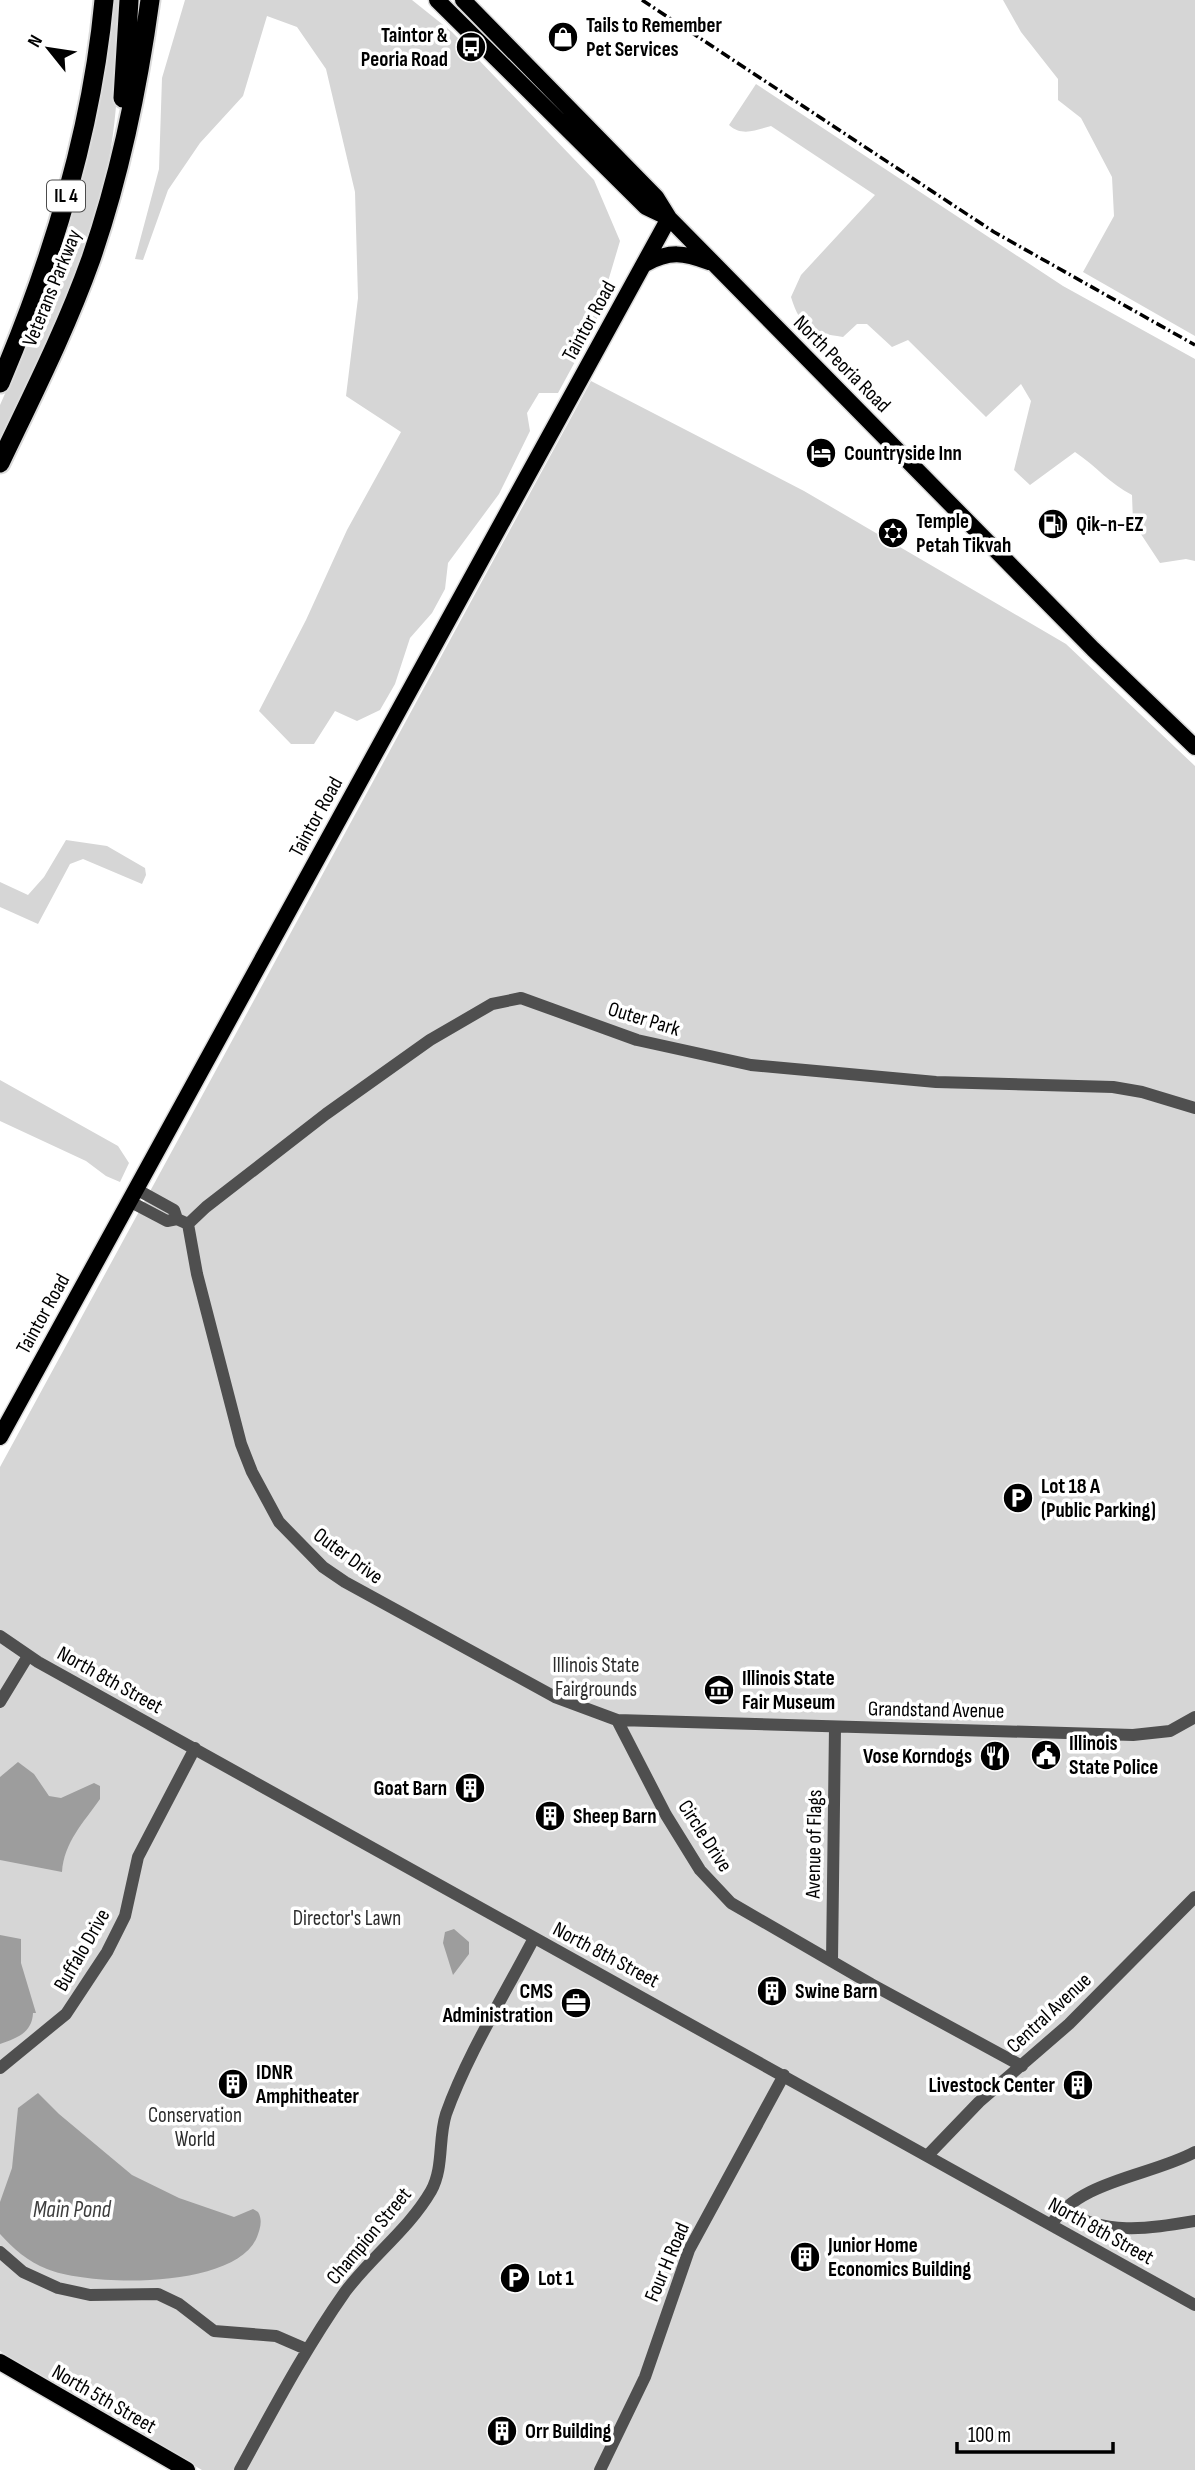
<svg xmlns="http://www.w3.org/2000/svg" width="1195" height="2470" viewBox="0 0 1195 2470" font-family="'Sofia Sans Condensed',sans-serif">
  <rect width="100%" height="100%" fill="#fff"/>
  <path fill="#d6d6d6" d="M113 0H122C119 65 118 133 101 196 78 282 38 362 0 442V405L15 371Z
    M185 0H412L452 32 594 180 620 241 595 325 558 393H539L527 413 530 431 499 494 448 563 445 589 432 613 410 638 395 684 380 710 357 721 335 711 314 744H291L259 711 306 620 347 530 401 432 346 396 358 298 355 192 326 69 297 27 267 16 243 96 200 143 168 190 143 260 135 259 159 169 162 78Z
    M1003 0H1195V336L1083 272 1114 216 1112 177 1081 118 1058 100V79L1021 32Z
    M756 84 1063 286 1195 359V561L1186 559 1160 563 1133 522 1132 495C1110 484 1096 466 1075 452L1030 485 1014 470 1031 401 1021 384 986 417 908 340 892 347 867 324H857L843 337C811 332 801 329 791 297L801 275 875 195 771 126C756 130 742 137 729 125Z
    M591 381 804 491 1066 644 1195 766V2470H202L48 2383 0 2351V1467Z
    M66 840 107 846 145 868 146 875 142 884 83 859 70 864 38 924 0 907V882L28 895 44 877Z
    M0 1080 118 1146 129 1163 120 1182 106 1176 86 1161 0 1121Z"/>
  <path fill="#9d9d9d" d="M18 1762 34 1774 49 1796 61 1798 94 1783 100 1786V1799C84 1822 64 1842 62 1872L0 1860V1777Z
    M454 1929 469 1942V1954L453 1975 443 1943 445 1932Z
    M0 1935 21 1939V1963L36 2013H33C32 2033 17 2038 0 2044Z
    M38 2093 59 2114 132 2175 179 2198 234 2217 253 2209 258 2212C263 2220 260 2229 257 2237 236 2289 91 2287 47 2269 28 2262 13 2248 0 2234V2202L12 2168 18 2108Z"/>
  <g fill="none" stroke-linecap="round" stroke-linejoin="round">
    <g stroke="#dbdbdb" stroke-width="19">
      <path id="major" d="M437 0 646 207 669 218
        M463 0 656 197 669 218 1093 649 1195 747
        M645 264C670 250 684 253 709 262
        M0 1437 669 218
        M0 2362 187 2470"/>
    </g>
    <g stroke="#dbdbdb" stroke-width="23">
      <path id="highway" d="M123 98 129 0
        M0 383C51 263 92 131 104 0
        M0 463C32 396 66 329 91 259 120 175 138 88 150 0"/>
    </g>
    <path stroke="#4f4f4f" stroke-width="12" d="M136 1189 174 1210 177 1219
      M129 1201 167 1221 177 1219 188 1224 197 1274 241 1444 252 1472 279 1522 323 1567 345 1582 555 1697 617 1720 1133 1735 1170 1731 1195 1717
      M188 1224 206 1207 326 1114 430 1040 492 1004 521 998 637 1040 751 1065 936 1082 1113 1087 1142 1092 1195 1108
      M0 1636 38 1662 1195 2305
      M0 1702 28 1656
      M617 1720 666 1815 700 1870 731 1903 871 1984 1022 2066
      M832 1961 835 1727
      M0 2068 66 2014 107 1952 125 1916 138 1857 195 1748
      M928 2155 979 2102 1069 2024 1195 1897
      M1061 2209C1105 2236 1147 2229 1195 2221
      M1051 2225C1079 2180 1151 2176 1195 2152
      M0 2252 23 2272 58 2288 90 2295 158 2294 179 2304 214 2331 276 2336 306 2349
      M240 2470C273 2410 305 2349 345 2292 371 2257 409 2229 431 2191 444 2168 438 2139 446 2114 467 2055 505 1994 534 1938
      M600 2470 645 2377 689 2250 784 2075"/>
    <use href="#major" stroke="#000" stroke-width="16"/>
    <use href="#highway" stroke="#000" stroke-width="19"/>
    <path stroke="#000" stroke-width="3.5" stroke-dasharray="10 3.5 2 3.5" stroke-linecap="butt" d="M642 0 994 232 1195 345"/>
  </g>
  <defs>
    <g id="shop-disc" transform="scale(1.575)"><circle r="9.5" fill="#000" stroke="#fff"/><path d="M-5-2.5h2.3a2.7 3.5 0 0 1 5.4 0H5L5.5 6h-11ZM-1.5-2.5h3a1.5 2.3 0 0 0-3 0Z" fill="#fff"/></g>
    <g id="bus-disc" transform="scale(1.575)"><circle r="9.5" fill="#000" stroke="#fff"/><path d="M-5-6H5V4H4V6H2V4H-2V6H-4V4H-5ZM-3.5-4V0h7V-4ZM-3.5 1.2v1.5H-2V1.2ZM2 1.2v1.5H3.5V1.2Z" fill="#fff"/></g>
    <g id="hotel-disc" transform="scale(1.575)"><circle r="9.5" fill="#000" stroke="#fff"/><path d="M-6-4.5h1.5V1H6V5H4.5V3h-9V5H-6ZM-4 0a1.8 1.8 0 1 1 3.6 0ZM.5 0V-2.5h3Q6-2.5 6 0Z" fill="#fff"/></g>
    <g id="fuel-disc" transform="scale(1.575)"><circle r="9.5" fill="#000" stroke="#fff"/><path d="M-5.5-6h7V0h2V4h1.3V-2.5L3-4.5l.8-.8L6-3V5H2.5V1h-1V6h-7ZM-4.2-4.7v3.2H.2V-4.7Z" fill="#fff"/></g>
    <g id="synagogue-disc" transform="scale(1.575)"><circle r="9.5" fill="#000" stroke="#fff"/><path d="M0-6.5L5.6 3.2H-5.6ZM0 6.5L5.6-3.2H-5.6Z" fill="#fff"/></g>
    <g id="parking-disc" transform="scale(1.575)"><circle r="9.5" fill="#000" stroke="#fff"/><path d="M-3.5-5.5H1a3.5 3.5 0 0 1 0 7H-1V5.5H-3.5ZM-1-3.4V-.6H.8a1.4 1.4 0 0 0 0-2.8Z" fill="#fff"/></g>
    <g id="museum-disc" transform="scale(1.575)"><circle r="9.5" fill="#000" stroke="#fff"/><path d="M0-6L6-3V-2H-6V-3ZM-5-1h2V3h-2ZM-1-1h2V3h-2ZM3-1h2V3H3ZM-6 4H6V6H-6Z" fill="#fff"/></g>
    <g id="civic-disc" transform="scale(1.575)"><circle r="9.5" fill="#000" stroke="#fff"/><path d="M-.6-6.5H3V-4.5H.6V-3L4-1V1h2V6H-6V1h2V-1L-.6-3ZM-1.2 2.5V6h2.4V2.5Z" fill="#fff"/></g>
    <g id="restaurant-disc" transform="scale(1.575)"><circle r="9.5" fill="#000" stroke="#fff"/><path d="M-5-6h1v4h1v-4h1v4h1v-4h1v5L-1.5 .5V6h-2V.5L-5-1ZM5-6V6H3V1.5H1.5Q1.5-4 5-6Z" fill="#fff"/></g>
    <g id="building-disc" transform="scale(1.575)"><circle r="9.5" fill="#000" stroke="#fff"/><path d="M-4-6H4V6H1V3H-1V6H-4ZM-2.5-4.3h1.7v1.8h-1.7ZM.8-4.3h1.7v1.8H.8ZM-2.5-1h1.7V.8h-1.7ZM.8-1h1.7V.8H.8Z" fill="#fff"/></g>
    <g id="office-disc" transform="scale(1.575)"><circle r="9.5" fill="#000" stroke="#fff"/><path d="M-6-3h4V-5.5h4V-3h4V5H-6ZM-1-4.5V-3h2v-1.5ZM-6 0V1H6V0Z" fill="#fff"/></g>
  </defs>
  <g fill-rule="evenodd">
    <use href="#shop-disc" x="563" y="37"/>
    <use href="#bus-disc" x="471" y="47"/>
    <use href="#hotel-disc" x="821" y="453"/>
    <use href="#fuel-disc" x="1053" y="524"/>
    <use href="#synagogue-disc" x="893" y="533"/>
    <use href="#parking-disc" x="1018" y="1498"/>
    <use href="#museum-disc" x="719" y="1690"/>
    <use href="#civic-disc" x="1046" y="1755"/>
    <use href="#restaurant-disc" x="995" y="1756"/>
    <use href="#building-disc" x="470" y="1788"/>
    <use href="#building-disc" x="550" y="1816"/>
    <use href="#building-disc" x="772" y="1991"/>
    <use href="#office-disc" x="576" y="2003"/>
    <use href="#building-disc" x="233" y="2084"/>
    <use href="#building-disc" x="1078" y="2085"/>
    <use href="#building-disc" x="805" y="2257"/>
    <use href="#parking-disc" x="515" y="2278"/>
    <use href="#building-disc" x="502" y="2431"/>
  </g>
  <g text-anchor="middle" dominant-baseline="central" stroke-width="7" stroke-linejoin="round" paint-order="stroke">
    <rect fill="#fff" stroke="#4c4c4c" stroke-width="2" x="47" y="180.5" width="38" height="31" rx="5"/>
    <g font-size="19" font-weight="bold" fill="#000">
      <text x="66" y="196">IL 4</text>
    </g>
    <g font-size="21" font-weight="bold" fill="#000" stroke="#fff" text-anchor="start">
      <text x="586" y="25">Tails to Remember<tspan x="586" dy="24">Pet Services</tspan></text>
      <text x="448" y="35" text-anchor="end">Taintor &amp;<tspan x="448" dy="24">Peoria Road</tspan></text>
      <text x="844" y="453">Countryside Inn</text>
      <text x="916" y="521">Temple<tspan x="916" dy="24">Petah Tikvah</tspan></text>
      <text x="1076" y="524">Qik-n-EZ</text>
      <text x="1041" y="1486">Lot 18 A<tspan x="1041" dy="24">(Public Parking)</tspan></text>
      <text x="742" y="1678">Illinois State<tspan x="742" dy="24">Fair Museum</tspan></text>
      <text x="1069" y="1743">Illinois<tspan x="1069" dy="24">State Police</tspan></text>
      <text x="972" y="1756" text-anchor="end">Vose Korndogs</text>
      <text x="447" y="1788" text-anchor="end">Goat Barn</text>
      <text x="573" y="1816">Sheep Barn</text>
      <text x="553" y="1991" text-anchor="end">CMS<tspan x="553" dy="24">Administration</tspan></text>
      <text x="795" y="1991">Swine Barn</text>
      <text x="256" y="2072">IDNR<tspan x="256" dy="24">Amphitheater</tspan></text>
      <text x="1055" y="2085" text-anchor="end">Livestock Center</text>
      <text x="828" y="2245">Junior Home<tspan x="828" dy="24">Economics Building</tspan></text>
      <text x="538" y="2278">Lot 1</text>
      <text x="525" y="2431">Orr Building</text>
    </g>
    <g font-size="21" fill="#000" stroke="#fff">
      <text transform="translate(52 288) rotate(-68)">Veterans Parkway</text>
      <text transform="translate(589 321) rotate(-61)">Taintor Road</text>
      <text transform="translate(842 364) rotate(45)">North Peoria Road</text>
      <text transform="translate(316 817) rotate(-61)">Taintor Road</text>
      <text transform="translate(644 1019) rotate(17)">Outer Park</text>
      <text transform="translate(43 1314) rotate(-61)">Taintor Road</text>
      <text transform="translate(348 1556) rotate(36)">Outer Drive</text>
      <text transform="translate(110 1680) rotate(29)">North 8th Street</text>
      <text transform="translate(936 1710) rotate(1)">Grandstand Avenue</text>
      <text transform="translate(705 1836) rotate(57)">Circle Drive</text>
      <text transform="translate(814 1844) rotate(-89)">Avenue of Flags</text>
      <text transform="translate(82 1950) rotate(-60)">Buffalo Drive</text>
      <text transform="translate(606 1955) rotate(28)">North 8th Street</text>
      <text transform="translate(1049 2013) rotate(-43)">Central Avenue</text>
      <text transform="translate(1101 2231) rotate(29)">North 8th Street</text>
      <text transform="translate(369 2236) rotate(-50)">Champion Street</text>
      <text transform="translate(667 2262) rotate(-67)">Four H Road</text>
      <text transform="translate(104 2399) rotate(30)">North 5th Street</text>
    </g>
    <g font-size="21" fill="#2d2d2d" stroke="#fff">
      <text x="596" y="1665">Illinois State<tspan x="596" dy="24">Fairgrounds</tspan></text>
      <text x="347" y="1918">Director's Lawn</text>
      <text x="195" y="2115">Conservation<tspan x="195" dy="24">World</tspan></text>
    </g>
    <g font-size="23" font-style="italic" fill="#3e3e3e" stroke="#fff">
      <text x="72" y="2210">Main Pond</text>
    </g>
  </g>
  <g transform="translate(49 49) rotate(300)" stroke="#ffffff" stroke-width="5" paint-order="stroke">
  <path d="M0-5L12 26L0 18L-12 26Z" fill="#000000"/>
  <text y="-10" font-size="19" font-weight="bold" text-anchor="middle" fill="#000000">N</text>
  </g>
  <path d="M957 2442v10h156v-10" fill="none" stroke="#000000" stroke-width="3.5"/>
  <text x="968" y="2442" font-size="21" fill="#000000" stroke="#ffffff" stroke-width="5" paint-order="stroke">100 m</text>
</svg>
